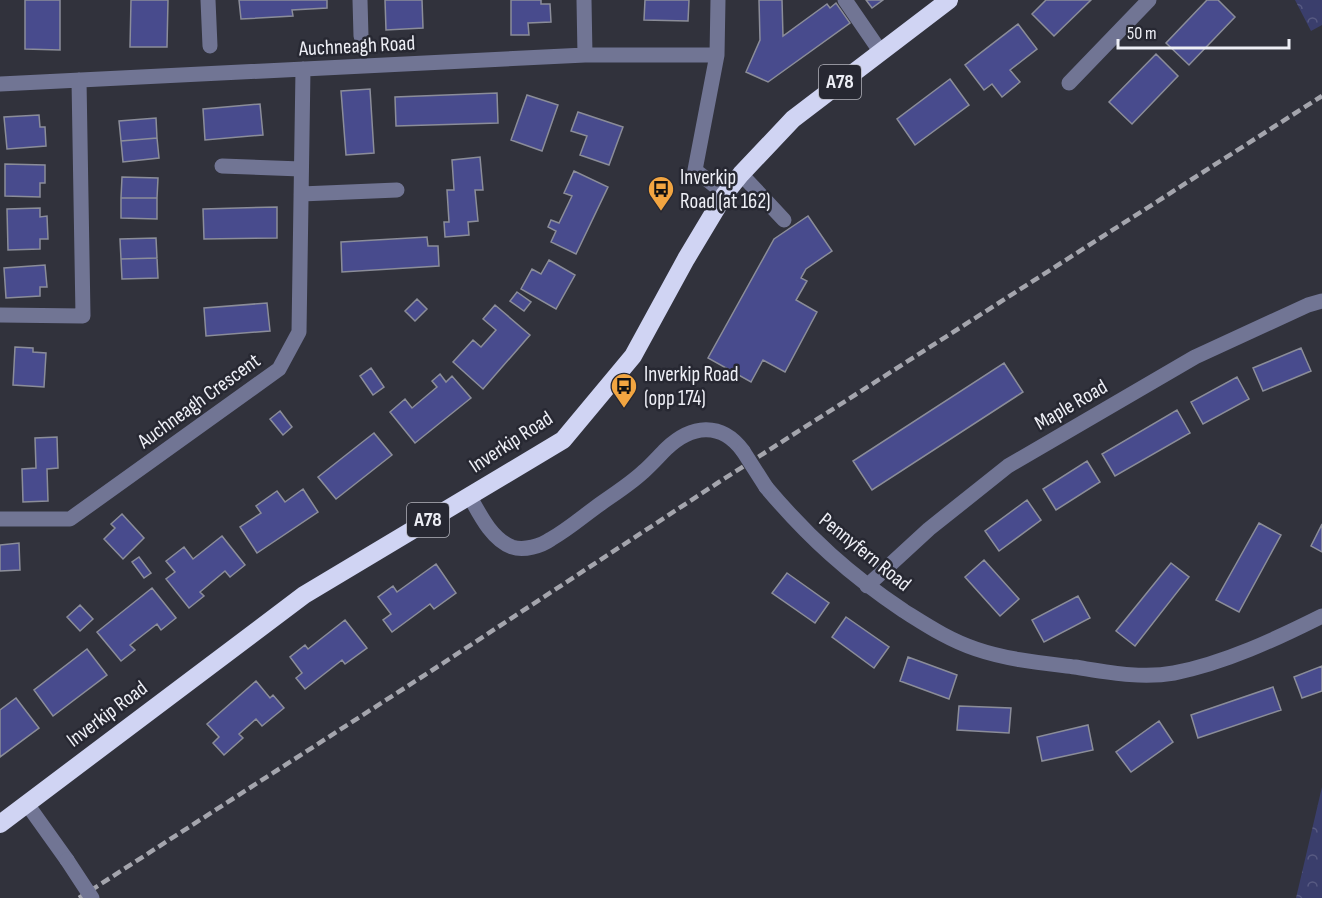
<svg xmlns="http://www.w3.org/2000/svg" width="1322" height="898" viewBox="0 0 1322 898" font-family="'Sofia Sans Condensed',sans-serif">
  <defs>
    <pattern id="park-crowns" width="20" height="18" patternUnits="userSpaceOnUse" patternTransform="scale(1.5)"><rect width="20" height="18" fill="#3a3e6c"/><path d="M2 6a3 3 0 1 1 6 0M12 15a3 3 0 1 1 6 0" fill="none" stroke="#575a82"/></pattern>
  </defs>
  <rect width="100%" height="100%" fill="#31323c"/>
  <path fill="url(#park-crowns)" d="M1295 0H1322V25L1311 31Z
    M1322 787V898H1296Z"/>
  <path fill="#484b8d" stroke="#8b8d99" stroke-width="1.5" d="M25 0H60V50L25 49Z
    M131 0H168L167 47H130Z
    M239 0H327V8L292 10 293 16 241 19Z
    M385 0H422L423 28 386 30Z
    M511 0H541V4H550L551 22 528 23 529 35H511Z
    M645 0H689L688 21 644 20Z
    M759 0H782L783 36 827 4 830 8 836 3 850 23 768 82 746 72 760 40Z
    M866 0H883L872 8Z
    M1046 0H1091L1054 36 1032 14Z
    M1207 0H1218L1235 17 1189 65 1166 43Z
    M1018 24 1037 49 1010 70 1020 82 1002 97 992 84 984 90 965 65Z
    M1156 54 1178 76 1132 124 1109 102Z
    M950 79 969 105 915 145 897 119Z
    M370 89 374 153 346 155 341 91Z
    M497 93 498 123 396 126 395 97Z
    M527 95 558 105 542 151 511 140Z
    M260 104 263 135 205 140 203 109Z
    M578 112 623 127 609 165 580 155 587 136 571 131Z
    M39 115 40 127H45L46 146 7 149 4 117Z
    M156 118 157 138 121 141 119 121Z
    M157 138 159 158 123 162 121 141Z
    M480 157 483 190H475L478 221 468 222 469 235 445 237 444 222H449L447 190H454L452 160Z
    M5 164 45 165V183H40V197L5 196Z
    M574 171 608 187 576 254 551 242 556 231 548 227 551 220 559 223 572 196 564 193Z
    M122 177 158 178 157 198H121Z
    M121 198H157V219L121 218Z
    M277 207V238L204 239 203 209Z
    M40 208V217L47 216 48 239H40V249L8 250 7 209Z
    M808 216 832 251 806 269 801 278 807 281 796 300 817 312 785 372 763 360 751 382 708 358 774 239Z
    M427 237 428 246H438L439 266 342 272 341 242Z
    M156 238 157 258 121 259 120 239Z
    M157 258 158 278 122 279 121 259Z
    M549 260 575 275 556 309 521 289 532 269 541 274Z
    M45 265 47 287H40V296L6 298 4 268Z
    M517 292 531 302 524 311 510 301Z
    M417 299 427 309 415 321 405 311Z
    M267 303 270 331 206 336 204 308Z
    M495 305 530 335 483 389 453 362 473 340 481 347 496 330 483 319Z
    M15 347 33 348V352L46 353 44 387 13 385Z
    M1301 348 1311 371 1263 391 1253 368Z
    M1004 363 1023 392 872 490 853 461Z
    M371 368 384 387 373 395 360 376Z
    M440 374 446 382 452 376 471 398 415 443 390 412 405 399 412 408 437 387 432 381Z
    M1237 377 1249 399 1203 424 1191 402Z
    M1177 410 1190 433 1115 476 1102 454Z
    M280 411 292 427 283 435 270 419Z
    M374 433 392 455 336 499 318 477Z
    M57 437 58 468 47 469 48 501 23 502 22 469 36 468 35 438Z
    M1087 461 1100 482 1056 510 1043 489Z
    M303 489 318 512 257 553 240 527 261 513 256 506 277 491 285 502Z
    M1027 500 1041 520 999 551 985 531Z
    M122 514 144 538 123 559 104 539 115 528 111 524Z
    M1259 523 1281 535 1239 612 1216 600Z
    M1322 524V552L1311 546Z
    M222 536 245 565 230 577 225 571 200 592 204 596 189 608 166 579 175 572 166 561 184 547 193 559Z
    M19 543 20 570 0 571V545Z
    M139 557 151 573 144 578 132 562Z
    M984 560 1019 599 1000 616 965 577Z
    M1171 563 1189 577 1135 646 1116 631Z
    M436 564 456 593 434 609 430 604 392 632 383 620 391 614 378 597 393 586 397 592Z
    M787 573 829 603 815 623 772 593Z
    M152 588 176 618 161 630 157 624 130 645 135 650 121 661 97 632Z
    M1078 596 1090 618 1044 642 1032 620Z
    M80 605 93 619 80 631 67 617Z
    M846 617 889 647 874 668 832 637Z
    M345 620 367 648 345 664 342 660 305 689 296 678 302 673 290 657 305 645 308 649Z
    M87 649 107 675 53 716 34 690Z
    M908 657 957 675 949 699 900 681Z
    M1322 666V691L1302 698 1294 677Z
    M256 681 270 698 273 695 284 708 262 726 256 719 239 734 243 738 224 755 213 743 219 737 207 724Z
    M1273 687 1281 710 1198 738 1191 715Z
    M16 698 39 728 0 757V710Z
    M959 706 1011 708 1009 733 957 730Z
    M1159 721 1173 742 1131 772 1116 752Z
    M1088 725 1093 750 1042 761 1037 737Z"/>
  <g fill="none" stroke-linecap="round" stroke-linejoin="round">
    <path stroke="#717594" stroke-width="15" d="M208 0 210 46
      M360 0 361 36
      M584 0 585 55
      M718 0 717 55 695 170 725 194
      M845 0 880 51
      M1069 83 1149 0
      M0 84 585 55H717
      M222 166 301 169
      M741 174 784 220
      M301 194 397 190
      M0 315 83 316 79 80
      M766 487C808 537 850 575 904 611 928 626 949 640 976 649 1008 660 1042 663 1075 667 1107 672 1141 679 1174 673 1225 663 1276 639 1322 616
      M469 495C479 513 491 539 512 547 524 551 541 546 551 539 567 530 581 518 596 507 611 496 629 485 643 472 651 465 658 457 666 449 691 425 721 421 743 451
      M0 519H70L279 369 299 332 303 69
      M867 586 929 529 1008 466 1195 357 1308 305 1322 301
      M27 804 67 860"/>
    <path stroke="#d0d4f3" stroke-width="18" d="M0 824 304 595 563 440 633 356 686 259 725 194 741 174 793 119 949 0"/>
    <path stroke="#a4a5ad" stroke-width="4.5" stroke-dasharray="9 4.5" stroke-linecap="butt" d="M79 898 431 671 719 482 1322 96"/>
    <path stroke="#717594" stroke-width="15" d="M743 451 766 487
      M67 860 92 898"/>
  </g>
  <defs>
    <g id="bus-pin" transform="scale(1.35)"><path d="M0 17L-7.5 6A9.5 9.5 0 1 1 7.5 6Z" fill="#f2a541" stroke="#272832"/><path d="M-5-6H5V4H4V6H2V4H-2V6H-4V4H-5ZM-3.5-4V0h7V-4ZM-3.5 1.2v1.5H-2V1.2ZM2 1.2v1.5H3.5V1.2Z" fill="#111"/></g>
  </defs>
  <g fill-rule="evenodd">
    <use href="#bus-pin" x="661" y="189"/>
    <use href="#bus-pin" x="624" y="386"/>
  </g>
  <g text-anchor="middle" dominant-baseline="central" stroke-width="5" stroke-linejoin="round" paint-order="stroke">
    <g fill="#272832" stroke="#b2b3bb" stroke-width="1.5">
      <rect x="819" y="65" width="42" height="34" rx="4.5"/>
      <rect x="407" y="503" width="42" height="34" rx="4.5"/>
    </g>
    <g font-size="20" font-weight="bold" fill="#eeeff6">
      <text x="840" y="82">A78</text>
      <text x="428" y="520">A78</text>
    </g>
    <g font-size="21" fill="#eeeff6" stroke="#272832">
      <text transform="translate(357 46) rotate(-3)">Auchneagh Road</text>
      <text transform="translate(199 401) rotate(-36)">Auchneagh Crescent</text>
      <text transform="translate(1071 405) rotate(-30)">Maple Road</text>
      <text transform="translate(511 442) rotate(-33)">Inverkip Road</text>
      <text transform="translate(865 552) rotate(39)">Pennyfern Road</text>
      <text transform="translate(107 714) rotate(-37)">Inverkip Road</text>
    </g>
    <g font-size="21" fill="#eeeff6" stroke="#272832" text-anchor="start">
      <text x="680" y="177">Inverkip<tspan x="680" dy="24">Road (at 162)</tspan></text>
      <text x="644" y="374">Inverkip Road<tspan x="644" dy="24">(opp 174)</tspan></text>
    </g>
  </g>
  <path d="M1118 39v9h171v-9" fill="none" stroke="#eeeff6" stroke-width="3"/>
  <text x="1127" y="39" font-size="18" fill="#eeeff6" stroke="#272832" stroke-width="4.5" paint-order="stroke">50 m</text>
</svg>
